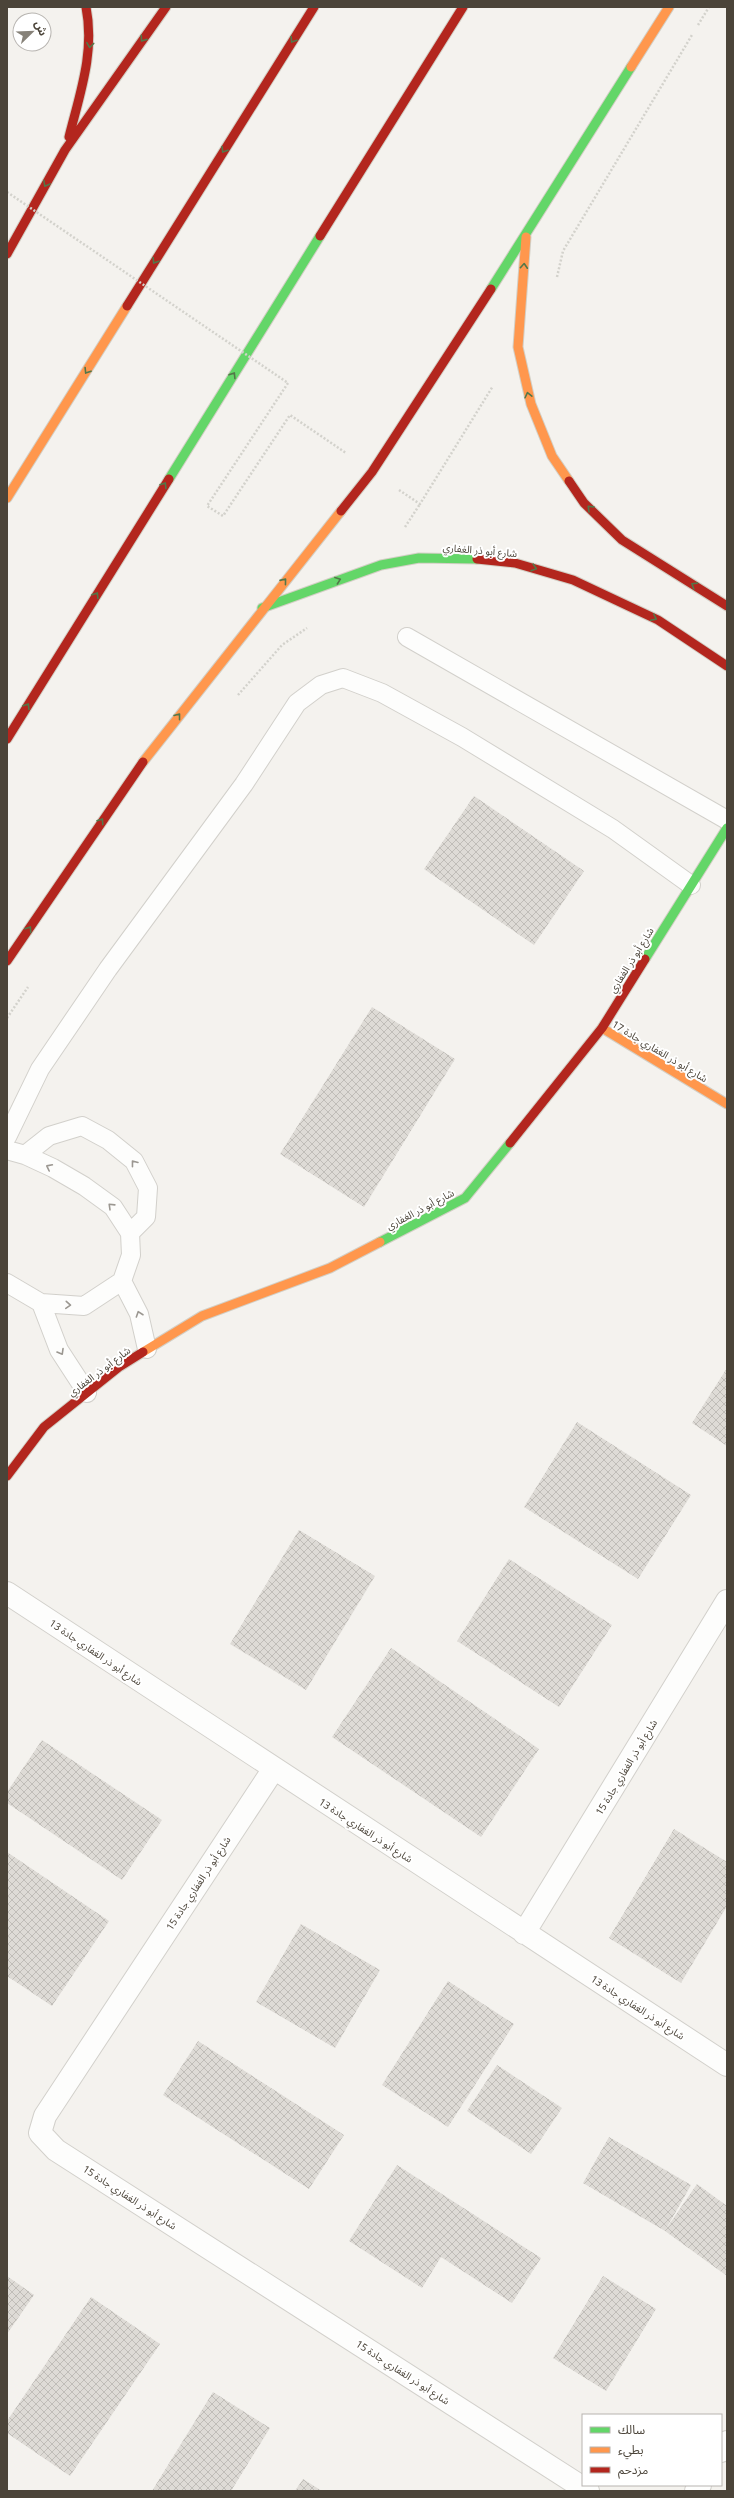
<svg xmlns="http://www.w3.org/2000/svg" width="734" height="2498" viewBox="0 0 734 2498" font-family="'Noto Sans','Noto Sans Arabic',sans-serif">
  <defs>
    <pattern id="building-cross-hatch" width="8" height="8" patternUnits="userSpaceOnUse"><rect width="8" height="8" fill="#dedbd6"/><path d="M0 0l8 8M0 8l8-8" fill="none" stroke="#c0bdb8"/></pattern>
  </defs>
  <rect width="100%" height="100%" fill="#f4f2ee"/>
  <path fill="url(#building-cross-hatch)" d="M474 796 584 871 534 945 424 869Z
    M372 1007 455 1059 364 1207 280 1154Z
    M727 1368V1446L692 1423Z
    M577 1422 691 1495 638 1579 524 1507Z
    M299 1530 375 1576 306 1690 230 1644Z
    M509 1559 612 1625 559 1707 457 1641Z
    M391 1648 539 1749 481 1837 332 1737Z
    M42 1740 162 1820 122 1880 7 1803V1792Z
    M674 1829 727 1862V1906L681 1983 609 1938Z
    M7 1852 109 1921 52 2006 7 1976Z
    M301 1924 380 1970 335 2048 256 2002Z
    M448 1981 514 2024 448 2127 382 2085Z
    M198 2041 344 2135 309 2189 163 2095Z
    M497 2065 562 2108 531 2154 467 2111Z
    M609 2137 691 2185 666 2229 697 2184 727 2206V2276L665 2231 583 2183Z
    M397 2165 541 2258 512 2303 441 2257 422 2288 349 2241Z
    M7 2276 34 2295 7 2334Z
    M603 2276 656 2309 606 2391 553 2358Z
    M91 2297 160 2344 70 2476 7 2433V2421Z
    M213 2392 270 2428 231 2491H152Z
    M303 2479 322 2491H295Z"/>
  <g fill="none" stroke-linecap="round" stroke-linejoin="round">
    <g stroke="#d2d0cb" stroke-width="20">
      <path id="lane" d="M407 637 727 820
        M7 1137 40 1069 108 969 244 784 297 703 321 685 343 678 382 693 462 737 613 829 691 885
        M7 1150 25 1155 53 1168 84 1186 113 1207 130 1233 131 1255 122 1281 84 1306 41 1303 7 1283
        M25 1155 49 1136 82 1126 108 1140 134 1161 148 1188 146 1217 130 1233
        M122 1281 139 1314 147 1349
        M41 1303 59 1350 87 1393"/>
    </g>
    <g stroke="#d2d0cb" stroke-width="24">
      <path id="street" d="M7 1593 727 2065
        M273 1770 45 2116 40 2133 56 2150 588 2491
        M524 1933 727 1601
        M721 2451 727 2442
        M696 2491 700 2485"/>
    </g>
    <g stroke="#d3cfc5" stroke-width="11">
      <path id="fast" d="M491 289 631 67
        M169 479 320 236
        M262 608 381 565 419 558 477 559
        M645 959 727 828
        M380 1242 465 1198 510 1143"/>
    </g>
    <g stroke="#d3cfc5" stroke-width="11">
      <path id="slow" d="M631 67 669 7
        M526 237 518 347 531 404 552 456 569 481
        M7 498 127 306
        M143 762 341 511
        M602 1028 727 1104
        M143 1352 202 1316 330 1268 380 1242"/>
    </g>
    <g stroke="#d3cfc5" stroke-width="11">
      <path id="jam" d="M69 137C80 93 95 52 86 7
        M65 150 166 7
        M320 236 463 7
        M7 254 65 150
        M127 306 314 7
        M569 481 584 503 622 540 727 606
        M341 511 372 472 491 289
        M477 559 515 563 573 580 658 620 727 666
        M7 739 169 479
        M7 961 143 762
        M510 1143 602 1028 645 959
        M7 1476 44 1427 119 1367 143 1352"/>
    </g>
    <path stroke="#d3d2cc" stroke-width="2.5" stroke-dasharray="2 2" stroke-linecap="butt" d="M698 25 709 7
      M557 277 563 251 692 35
      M288 383 207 506 223 516 290 415 346 453
      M399 490 420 504 493 386
      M405 527 420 504
      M238 695 282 645 307 628
      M7 1018 28 987"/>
    <use href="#lane" stroke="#fdfdfc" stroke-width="18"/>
    <use href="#street" stroke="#fdfdfc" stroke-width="22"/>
    <use href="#fast" stroke="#63d668" stroke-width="9"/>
    <use href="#slow" stroke="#ff974d" stroke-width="9"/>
    <use href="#jam" stroke="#b3261e" stroke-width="9"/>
    <path stroke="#d3d2cc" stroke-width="2.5" stroke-dasharray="2 2" stroke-linecap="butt" d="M7 192 288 383"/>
  </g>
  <defs><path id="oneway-chevron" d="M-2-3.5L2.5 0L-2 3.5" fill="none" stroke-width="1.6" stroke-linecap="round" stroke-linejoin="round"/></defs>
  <g stroke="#537749">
    <use href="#oneway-chevron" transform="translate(143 39) rotate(125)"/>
    <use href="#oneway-chevron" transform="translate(293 40) rotate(122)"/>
    <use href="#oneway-chevron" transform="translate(90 45) rotate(97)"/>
    <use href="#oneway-chevron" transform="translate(224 150) rotate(122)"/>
    <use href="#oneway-chevron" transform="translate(46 184) rotate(119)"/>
    <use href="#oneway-chevron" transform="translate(155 261) rotate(122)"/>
    <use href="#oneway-chevron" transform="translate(524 266) rotate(-86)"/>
    <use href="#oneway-chevron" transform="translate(87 371) rotate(122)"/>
    <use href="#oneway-chevron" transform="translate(233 375) rotate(-58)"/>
    <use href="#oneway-chevron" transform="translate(528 395) rotate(-103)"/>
    <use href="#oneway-chevron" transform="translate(164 485) rotate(-58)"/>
    <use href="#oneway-chevron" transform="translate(590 508) rotate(-136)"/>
    <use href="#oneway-chevron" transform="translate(534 568) rotate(17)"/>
    <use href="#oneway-chevron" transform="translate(338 580) rotate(-20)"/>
    <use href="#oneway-chevron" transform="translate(284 581) rotate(-51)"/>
    <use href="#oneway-chevron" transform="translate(694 585) rotate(-148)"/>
    <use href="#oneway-chevron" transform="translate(96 595) rotate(-58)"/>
    <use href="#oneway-chevron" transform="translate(654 618) rotate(26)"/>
    <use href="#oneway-chevron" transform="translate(27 706) rotate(-58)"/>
    <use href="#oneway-chevron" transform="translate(178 716) rotate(-52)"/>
    <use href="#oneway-chevron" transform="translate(101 821) rotate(-56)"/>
    <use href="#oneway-chevron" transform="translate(29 929) rotate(-56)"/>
  </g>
  <g stroke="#9b9791">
    <use href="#oneway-chevron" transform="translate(134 1163) rotate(-128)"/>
    <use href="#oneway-chevron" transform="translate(49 1167) rotate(-153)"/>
    <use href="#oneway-chevron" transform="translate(111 1206) rotate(-136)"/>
    <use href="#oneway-chevron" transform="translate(68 1305) rotate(4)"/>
    <use href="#oneway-chevron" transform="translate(139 1314) rotate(-109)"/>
    <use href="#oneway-chevron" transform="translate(61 1352) rotate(60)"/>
  </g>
  <g text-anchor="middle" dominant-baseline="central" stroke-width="4" stroke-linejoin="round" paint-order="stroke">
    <g font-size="10" fill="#4b4439" stroke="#fff">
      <text transform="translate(480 550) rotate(5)">شارع أبو ذر الغفاري</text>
      <text transform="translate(631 960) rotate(-58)">شارع أبو ذر الغفاري</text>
      <text transform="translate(660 1051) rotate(31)">شارع أبو ذر الغفاري جادة 17</text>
      <text transform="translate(420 1209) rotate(-28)">شارع أبو ذر الغفاري</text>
      <text transform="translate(99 1371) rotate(-37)">شارع أبو ذر الغفاري</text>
      <text transform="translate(96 1652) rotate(34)">شارع أبو ذر الغفاري جادة 13</text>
      <text transform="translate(626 1767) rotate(-59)">شارع أبو ذر الغفاري جادة 15</text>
      <text transform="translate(366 1830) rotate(33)">شارع أبو ذر الغفاري جادة 13</text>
      <text transform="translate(198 1883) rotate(-57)">شارع أبو ذر الغفاري جادة 15</text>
      <text transform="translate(638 2007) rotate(33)">شارع أبو ذر الغفاري جادة 13</text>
      <text transform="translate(130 2197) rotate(33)">شارع أبو ذر الغفاري جادة 15</text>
      <text transform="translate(403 2372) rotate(33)">شارع أبو ذر الغفاري جادة 15</text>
    </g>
  </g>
  <rect width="734" height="2498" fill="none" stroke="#4b4439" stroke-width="16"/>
  <rect x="582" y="2414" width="140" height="72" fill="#ffffff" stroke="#b7b4b0"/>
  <rect x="590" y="2427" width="20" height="6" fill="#63d668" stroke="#b7b4b0"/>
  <text x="618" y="2434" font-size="12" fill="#4b4439">سالك</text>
  <rect x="590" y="2447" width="20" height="6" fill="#ff974d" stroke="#b7b4b0"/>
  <text x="618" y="2454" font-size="12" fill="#4b4439">بطيء</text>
  <rect x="590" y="2467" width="20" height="6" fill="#b3261e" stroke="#b7b4b0"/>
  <text x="618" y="2474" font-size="12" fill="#4b4439">مزدحم</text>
  <g transform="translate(32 32) rotate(67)"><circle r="19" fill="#ffffff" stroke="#b7b4b0"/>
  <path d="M0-3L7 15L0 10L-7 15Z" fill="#868178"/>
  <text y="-6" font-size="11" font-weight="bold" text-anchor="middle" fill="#4b4439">ش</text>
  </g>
</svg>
